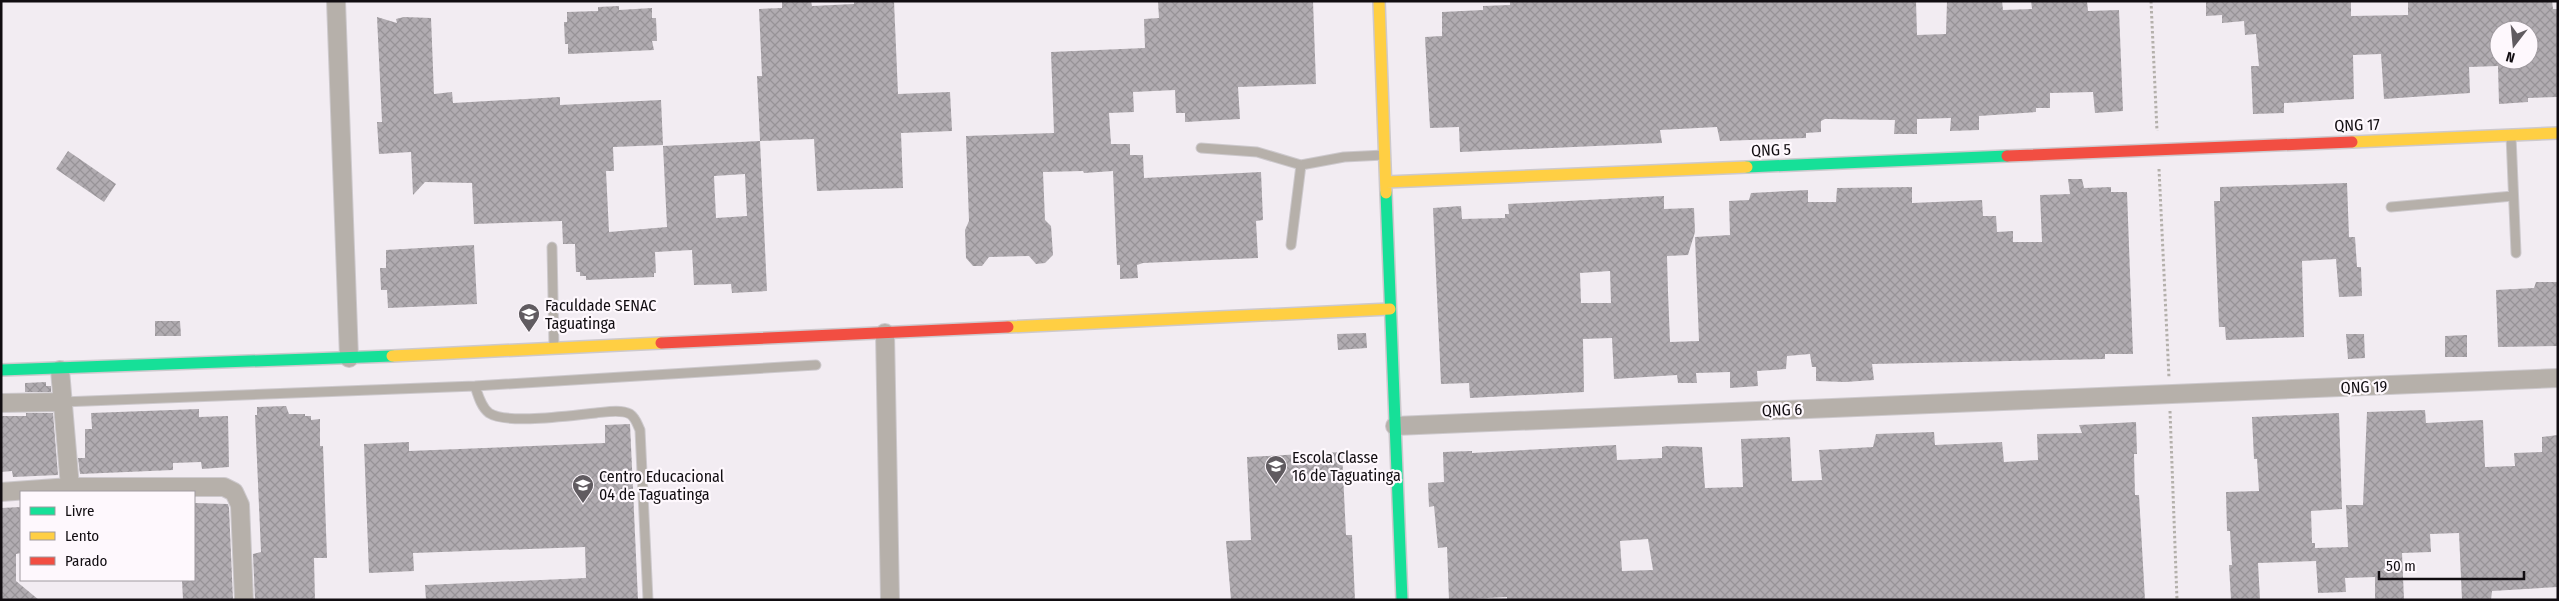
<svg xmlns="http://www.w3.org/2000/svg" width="2559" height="601" viewBox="0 0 2559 601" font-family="'Fira Sans Condensed',sans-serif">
  <defs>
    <pattern id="building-cross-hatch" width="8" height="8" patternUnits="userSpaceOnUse" patternTransform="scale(1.25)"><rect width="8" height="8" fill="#b1acb1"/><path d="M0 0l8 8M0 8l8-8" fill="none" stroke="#979397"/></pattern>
  </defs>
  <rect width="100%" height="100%" fill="#f2ecf2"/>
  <path fill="url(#building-cross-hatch)" fill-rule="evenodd" d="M811 1 812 6 854 4V1H894L898 94 950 92 952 131 901 133 903 188 817 191 814 139 760 141 757 76H762L759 9 782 8V2Z
    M1158 1H1313L1316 84 1238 87 1240 119 1185 122V113H1176L1175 90 1133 92 1134 112 1109 113 1111 144H1130V155H1143L1144 178 1261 172 1263 220 1256 221 1258 258 1143 263 1137 265 1138 278 1120 279V265H1117L1113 171 1084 173 1083 171 1043 172 1045 220 1051 226 1053 255 1045 263 1036 264 1029 256 989 257 982 266H973L966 258 965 230 969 221 966 136 1054 133 1051 52 1145 48 1144 19 1159 18Z
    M1510 1H1916L1917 35 1946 34 1947 1H2002L2003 10 2032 9 2031 1H2087L2088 11 2119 10 2123 111 2095 113 2093 92 2050 93V108H2036V112L1979 116V130L1950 131 1951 118 1917 119V134H1894L1895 120 1825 119 1821 121V132L1806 133V138L1720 141 1717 127 1660 130 1662 143 1460 152 1459 127 1430 128 1425 37 1442 36V12L1483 10V6L1510 5Z
    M2206 1H2351V16L2408 15V1H2552L2553 9H2558V97L2528 98V102L2499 104 2498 66 2469 67 2470 93 2384 99 2381 54 2353 55 2354 99 2284 103V113L2253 114 2251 66H2259L2256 34 2245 35 2244 21 2222 23V15L2206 16ZM2499 30H2529V60H2499Z
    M619 6V10L652 8V18H656L657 41H652L654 50 568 54V44H565L564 22H567V12L598 11V7Z
    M377 17 397 23 396 19 404 17 431 18 434 94 452 92 453 103 560 97V105L661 100 663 145 613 147 614 171H606L609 232 667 227 663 146 760 141 767 291 732 293 731 284 694 285 692 250 655 252 656 273H654V277L586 280V276H580V272H576L575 244H563L562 221 474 224 472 183 425 182 413 195 411 152 379 154 377 122H382ZM745 174 747 216 716 218 714 176Z
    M68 151 116 184 104 202 56 169Z
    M2068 179H2082L2084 188 2111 187V192H2127L2133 354H2105V359L1872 364 1874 380 1845 382 1816 381V367H1812L1810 354 1787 356 1786 369 1757 371 1758 386 1730 388V372L1696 373 1697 383H1678L1677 375 1614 379 1612 338 1583 339 1584 392 1470 398 1469 383 1441 384 1433 208 1461 206 1462 219 1505 218V214H1509L1508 204 1664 196V209L1694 208 1695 232 1688 255 1667 256 1668 292 1670 342 1699 341 1695 237 1730 235 1729 201 1749 200 1751 193 1808 190V202H1836L1837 188 1912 187V203L1982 200 1983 216H1996L1997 232 2013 231V242H2042L2040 195 2070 194ZM1610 271 1611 303H1581L1580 273Z
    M2347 183 2349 237H2355L2357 267H2361L2362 296 2339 297 2336 259 2302 261 2304 337 2226 340 2225 327H2219L2214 201H2220V187Z
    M474 245 477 304 388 308 387 290H381L380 268H386V250Z
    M2536 282H2558V346L2498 347 2496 290 2534 288Z
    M155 321H180L181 336H155Z
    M1366 333 1367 348 1338 350 1337 334Z
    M2346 334H2364L2365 358 2348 359Z
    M2467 335V357H2445V336Z
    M46 382V386H51V392H25V383Z
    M286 406 289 414H305V416H311V420L320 419V446H323L327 558H314L315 600H255L253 554 261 552 255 415H257V407Z
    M199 409V417L228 416 229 467 202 469 201 462 173 463V470L80 474 78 458H85V429H92L91 413Z
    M2425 410 2426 423 2483 420 2485 467 2515 466 2514 453 2542 452V437L2558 435V587L2492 591 2491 600H2462L2459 533 2430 534 2431 552 2402 553 2404 600H2375V577L2345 578 2346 592 2318 593 2316 561 2258 563 2260 600H2231L2229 565H2232L2230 531H2227L2226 492 2259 491 2257 459H2254L2252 417 2339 413 2342 509 2311 511 2312 543H2315V548L2348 547 2346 505H2363L2367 412Z
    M26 413H53L58 475 13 477 12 471 1 472V416H26Z
    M2136 422 2137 454H2134L2135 495H2139L2145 600H1507V597L1449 600 1447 547 1438 548 1434 506 1429 507 1428 483 1444 482 1443 452 1472 451V453L1616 445 1617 460 1662 458V447L1667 446 1702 447 1705 488 1743 487 1741 439 1790 437 1792 481 1822 480 1819 450 1873 447 1876 434 1934 432 1935 445 2002 442 2004 462 2038 460 2037 434 2082 433 2079 425ZM1648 539 1653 570 1622 571 1620 541Z
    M630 424 638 600H426L425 585 586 578 585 547 413 553 414 571 369 573 364 444 409 442V451L605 443V425Z
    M1342 452 1346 535H1352L1355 600H1231L1226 541 1251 540 1247 457Z
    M194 503 228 504 229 508 233 600H183L182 580H194Z
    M21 507V553L16 554V581L39 600H1V508Z"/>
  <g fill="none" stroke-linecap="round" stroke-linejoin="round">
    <g stroke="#cdc9cd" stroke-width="11">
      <path id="lane" d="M2511 136 2516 253
        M1201 148 1257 152 1301 165 1344 157 1384 155
        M2391 207 2513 196
        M1291 245 1301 165
        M552 247 554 348
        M475 386C478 395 481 407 489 413 507 425 573 415 596 413 606 412 621 409 630 414 636 418 637 424 640 430L648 600
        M62 402 475 386 816 365"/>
    </g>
    <g stroke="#cdc9cd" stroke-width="20">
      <path id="street" d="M336 1 349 358
        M885 333 890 600
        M60 370 70 487
        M1 403 62 402
        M1395 426 2558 378
        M1 492 70 487H224L234 492 240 505 244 600"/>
    </g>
    <g stroke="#cdc9cd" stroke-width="14">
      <path id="fast" d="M1747 167 2007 156
        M1386 193 1402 600
        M1 370 392 356"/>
    </g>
    <g stroke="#cdc9cd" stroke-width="14">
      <path id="slow" d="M1379 1 1386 193
        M2352 142 2558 133
        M1386 182 1747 167
        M1008 327 1390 309
        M392 356 661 343"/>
    </g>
    <g stroke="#cdc9cd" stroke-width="14">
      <path id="jam" d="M2007 156 2352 142
        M661 343 1008 327"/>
    </g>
    <path stroke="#b4b0ab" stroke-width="3" stroke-dasharray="2.5 2.5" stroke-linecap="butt" d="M2151 1 2157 131
      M2159 169 2169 378
      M2170 411 2177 600"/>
    <use href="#lane" stroke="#b6b0aa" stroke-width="9"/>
    <use href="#street" stroke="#b6b0aa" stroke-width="18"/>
    <use href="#fast" stroke="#16e098" stroke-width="11"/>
    <use href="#slow" stroke="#ffcf43" stroke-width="11"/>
    <use href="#jam" stroke="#f24e42" stroke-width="11"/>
  </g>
  <defs>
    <g id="university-pin" transform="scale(1.125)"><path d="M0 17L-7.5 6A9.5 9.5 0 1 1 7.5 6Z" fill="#605b60" stroke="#fef8fd"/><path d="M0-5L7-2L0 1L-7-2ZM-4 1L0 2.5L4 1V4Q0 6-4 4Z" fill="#fff"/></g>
    <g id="school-pin" transform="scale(1.125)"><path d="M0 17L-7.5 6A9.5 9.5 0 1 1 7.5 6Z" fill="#605b60" stroke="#fef8fd"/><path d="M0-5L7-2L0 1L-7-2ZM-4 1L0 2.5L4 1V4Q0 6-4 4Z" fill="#fff"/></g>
  </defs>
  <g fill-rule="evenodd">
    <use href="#university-pin" x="529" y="314"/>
    <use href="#school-pin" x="1276" y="466"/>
    <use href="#school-pin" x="583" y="485"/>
  </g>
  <g text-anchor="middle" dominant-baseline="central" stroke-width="4.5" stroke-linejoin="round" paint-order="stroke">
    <g font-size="16" fill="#110d11" stroke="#fef8fd">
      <text transform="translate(2357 125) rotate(-2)">QNG 17</text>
      <text transform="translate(1771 150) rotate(-2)">QNG 5</text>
      <text transform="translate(2364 387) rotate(-2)">QNG 19</text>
      <text transform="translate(1782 410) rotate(-2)">QNG 6</text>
    </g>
    <g font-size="16" fill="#110d11" stroke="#fef8fd" text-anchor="start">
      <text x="545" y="305">Faculdade SENAC<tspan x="545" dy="18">Taguatinga</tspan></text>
      <text x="1292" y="457">Escola Classe<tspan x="1292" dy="18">16 de Taguatinga</tspan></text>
      <text x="599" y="476">Centro Educacional<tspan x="599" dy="18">04 de Taguatinga</tspan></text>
    </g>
  </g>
  <rect width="2559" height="601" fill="none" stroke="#110d11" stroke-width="5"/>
  <rect x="20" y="491" width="175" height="90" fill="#fef8fd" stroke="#9f9a9f"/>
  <rect x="30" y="507" width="25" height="8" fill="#16e098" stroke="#9f9a9f"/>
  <text x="65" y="516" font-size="15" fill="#110d11">Livre</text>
  <rect x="30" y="532" width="25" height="8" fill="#ffcf43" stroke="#9f9a9f"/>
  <text x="65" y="541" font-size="15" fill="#110d11">Lento</text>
  <rect x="30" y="557" width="25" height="8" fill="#f24e42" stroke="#9f9a9f"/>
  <text x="65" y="566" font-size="15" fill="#110d11">Parado</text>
  <g transform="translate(2514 45) rotate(196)"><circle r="24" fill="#fef8fd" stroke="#9f9a9f"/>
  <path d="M0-4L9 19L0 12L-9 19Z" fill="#605b60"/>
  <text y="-8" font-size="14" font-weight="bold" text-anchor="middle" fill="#110d11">N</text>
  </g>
  <path d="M2379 571v8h145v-8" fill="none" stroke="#110d11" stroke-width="2.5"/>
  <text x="2386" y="571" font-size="15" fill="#110d11" stroke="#fef8fd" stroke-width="4" paint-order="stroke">50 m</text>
</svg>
